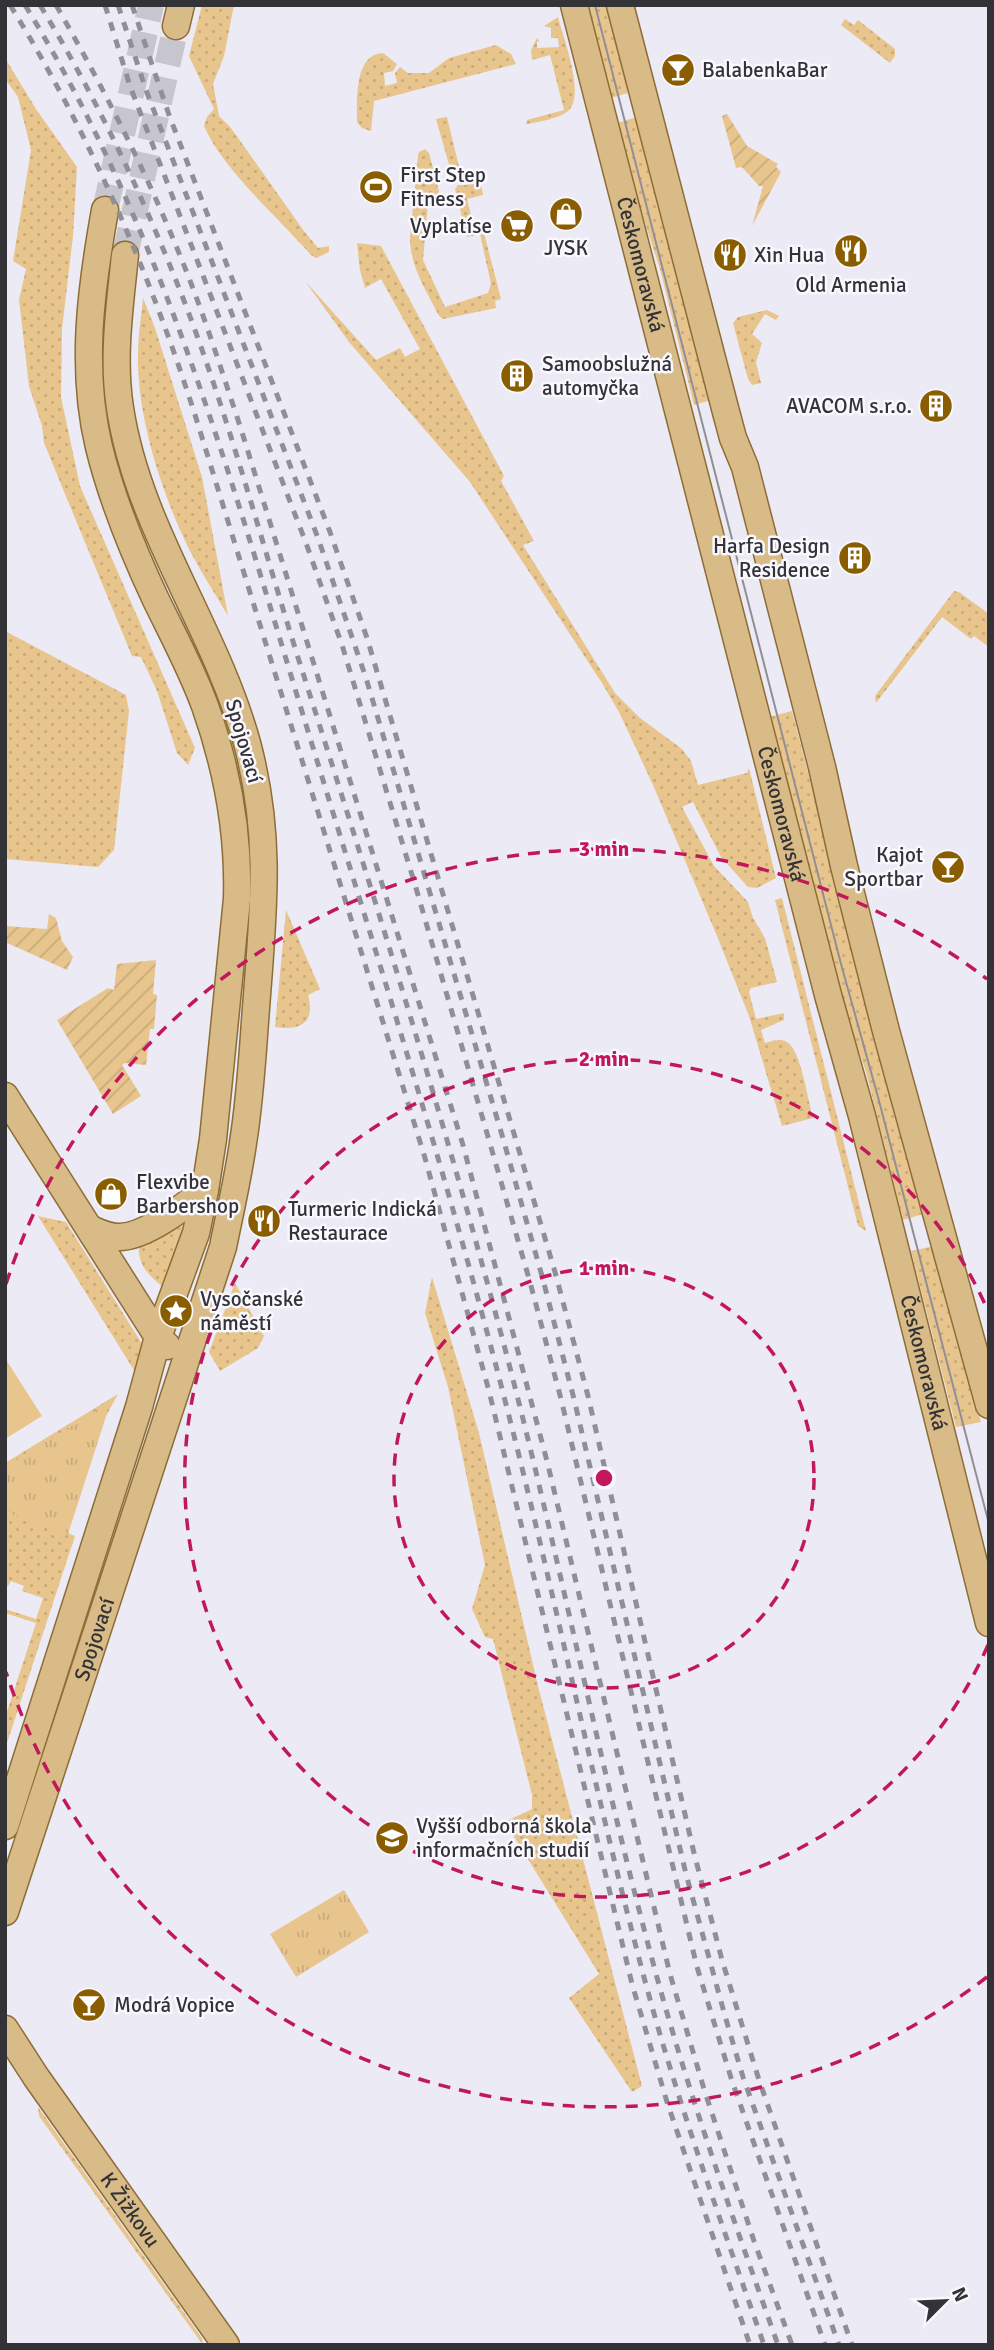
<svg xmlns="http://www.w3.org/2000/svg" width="994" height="2350" viewBox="0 0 994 2350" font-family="Signika,sans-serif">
  <defs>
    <pattern id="grass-dots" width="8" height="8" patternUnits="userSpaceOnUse" patternTransform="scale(1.75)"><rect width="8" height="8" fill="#e9c58e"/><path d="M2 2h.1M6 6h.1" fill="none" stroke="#c8aa7b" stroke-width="1.8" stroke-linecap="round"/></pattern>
    <pattern id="park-tufts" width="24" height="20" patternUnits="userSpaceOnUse" patternTransform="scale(1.75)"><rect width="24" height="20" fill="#e9c58e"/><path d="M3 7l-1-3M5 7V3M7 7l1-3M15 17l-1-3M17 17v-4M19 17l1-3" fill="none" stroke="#c8aa7b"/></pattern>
    <pattern id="garden-furrows" width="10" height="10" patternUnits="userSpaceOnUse" patternTransform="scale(1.75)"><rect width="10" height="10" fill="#e9c58e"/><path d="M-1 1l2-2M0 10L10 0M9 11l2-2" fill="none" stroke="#c8aa7b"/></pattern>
  </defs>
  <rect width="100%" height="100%" fill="#eceaf4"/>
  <path fill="url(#grass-dots)" d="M202 5H234L224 56 213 84 219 116 231 128 304 231 318 248 329 246V252L316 258 311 255C278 217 223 170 204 126L207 117 214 109 189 56Z
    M587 5H609L631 92 611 98Z
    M558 17C563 37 586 96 568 111 558 119 539 122 526 124L527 120 564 110 550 55 532 60 531 50 537 38 539 41 537 42V48L559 47 558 38H551V28L544 26Z
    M845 19 854 25 858 20 895 49V56L890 63 841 25Z
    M496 45 511 54 516 64 374 101 371 131 362 128 357 122C357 100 354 54 383 53L397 64 393 71 384 73 385 86 397 83 395 73 400 67 408 73H429L449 58Z
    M5 58 36 109 77 167 73 236 62 329 61 397 80 486 195 748 188 765 177 753 157 691 141 657 132 656 44 443 42 426 29 386 19 300 26 269 13 261 31 150 18 97 5 79Z
    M447 117 460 171 459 174 452 175 436 119Z
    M637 117 711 400 694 405 660 269 632 183 617 123Z
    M425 149 429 153 441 199 437 203H428L423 260 445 307 488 293 491 284 480 234 467 237 455 189 458 185H466L480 180 483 195 467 199 474 227 482 225 501 299 495 301 496 308 443 319 439 316C426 290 410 267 410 237L418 156 419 152Z
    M357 243 381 246 504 476 501 481 534 541 523 545 615 693 640 718 682 749 691 761 698 785 747 773 749 768 776 878 757 888 748 887 721 857 693 802 682 807 714 866 748 902 753 918 765 938 777 982 751 988 749 992 756 1019 784 1013V1020L761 1030 765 1043C772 1041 780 1038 787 1042 801 1050 808 1101 813 1118L782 1126 749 1016 717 936 653 785 619 712 602 683 470 482 349 342 305 281 376 360 400 348 405 357 420 349 381 279 365 288 360 270Z
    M143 298 155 328 202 477 228 616C216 595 202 574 190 551 163 497 137 418 138 356 138 337 141 317 143 298Z
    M767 310 779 316 776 320 765 314 752 334 762 343 756 362 761 383 752 385 748 379 733 323 738 317Z
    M954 591 959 592 989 614V647L974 636 971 639 942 617 876 703 875 696Z
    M5 631 126 695 129 711 114 850 98 867 5 859Z
    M792 711 923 1214 903 1220 866 1072 835 979 769 717Z
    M782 898 866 1231 858 1226 775 900Z
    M286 910 320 989 308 995C316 1023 300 1031 275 1027Z
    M38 1216 66 1222 144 1347 137 1375Z
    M179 1222 184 1230 165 1289C147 1273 137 1266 139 1241Z
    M934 1246 981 1422 956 1427 911 1251Z
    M432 1277 479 1433 538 1686 642 2086 632 2092 569 1998 599 1974 505 1822 532 1809V1795L493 1639 485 1637 472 1609 485 1565 448 1387 425 1313Z
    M235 1283 264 1336 258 1348 220 1371 209 1352Z
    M118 1394 106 1416 68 1533 75 1536 5 1749V1718L36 1623 5 1613V1609L36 1619 43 1598 22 1591 24 1586 11 1581 8 1586 5 1585V1463Z
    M38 2107 202 2338 203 2345 39 2116Z"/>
  <path fill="url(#park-tufts)" d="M100 1408 106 1416 68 1534 11 1514 5 1505V1467Z
    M344 1890 369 1932 296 1977 270 1934Z"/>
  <path fill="url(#garden-furrows)" d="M727 114 747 146 778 164 776 167 781 172 752 226 763 186H759L742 167 736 168 722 116Z
    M49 914 56 918 62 941 73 957 67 970 5 942V926L47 929Z
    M156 960 153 994 157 995 154 1029H150L146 1065 125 1063 122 1065 141 1096 113 1114 57 1020 108 988 114 990 117 964Z"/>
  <path fill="#e9c58e" d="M5 1358 42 1416 5 1439Z"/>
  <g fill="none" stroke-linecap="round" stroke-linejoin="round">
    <path stroke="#c7c5ce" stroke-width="26" stroke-dasharray="26 13" stroke-linecap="butt" d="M105 210 151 5
      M125 255 176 26"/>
    <g stroke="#8d6d37" stroke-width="29">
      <g id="major">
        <path id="s1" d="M574 5 828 995 862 1116 989 1623"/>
        <path d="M620 5 726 412 733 438 745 467 822 767 844 866 886 1031 989 1405"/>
        <path d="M176 26 181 5"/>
        <path d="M5 1096 158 1337 167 1346"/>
        <path d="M91 1229C100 1233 108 1237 118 1237 144 1238 185 1206 205 1190"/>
        <path d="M5 1826 139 1407 158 1337 196 1233 205 1190 213 1139 237 899C239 833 227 768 205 706 192 670 173 635 156 600 133 551 112 500 99 447 80 368 91 288 105 210"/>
        <path id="s2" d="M5 1912 223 1247C230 1212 238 1178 243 1143 251 1094 253 1044 257 995 264 904 271 833 247 743 215 627 138 528 120 408 112 357 120 305 125 255"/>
        <path id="s3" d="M5 2029 36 2077 226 2345"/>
      </g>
    </g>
    <use href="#major" stroke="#d8bb87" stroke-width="26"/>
    <path stroke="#908f96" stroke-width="2" d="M595 5 841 964 878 1097 989 1524"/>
    <path stroke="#908f96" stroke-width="5" stroke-dasharray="9 9" stroke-linecap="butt" d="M10 5C90 134 150 274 196 418L425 1158 489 1391 632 1984 667 2102 750 2345
      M25 5C163 229 231 480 307 728 377 957 450 1184 509 1416 557 1604 595 1794 645 1981 678 2104 722 2224 764 2345
      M40 5C96 97 142 194 181 293 229 416 262 545 302 670 373 893 444 1118 504 1345 560 1556 600 1771 658 1981 692 2104 735 2224 778 2345
      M56 5C103 87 146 171 181 258 204 314 222 372 241 429L463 1145 547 1461 670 1974 704 2089 754 2241 792 2345
      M105 5 130 86 306 543 342 645 416 888 530 1282 561 1399 697 1967 732 2081 825 2345
      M118 5 146 90 318 538 366 678 502 1135 542 1276 574 1399 686 1874 725 2016 743 2077 839 2345
      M132 5 169 115 330 532 367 638 555 1272 588 1396 694 1853 722 1960 759 2080 852 2345"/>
  </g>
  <g fill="none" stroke="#c2185b" stroke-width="3.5" stroke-dasharray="12 9">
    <circle cx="604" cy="1478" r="210"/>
    <path d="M988 1645A419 419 0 1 1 988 1311"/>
    <path d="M987 1977A629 629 0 0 1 6 1672M6 1284A629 629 0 0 1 987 979"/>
  </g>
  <defs>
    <g id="bar-disc" transform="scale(1.75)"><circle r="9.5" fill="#8a5e00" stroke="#f9f8fe"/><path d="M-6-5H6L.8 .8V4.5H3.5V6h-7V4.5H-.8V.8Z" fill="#fff"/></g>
    <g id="stadium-disc" transform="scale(1.75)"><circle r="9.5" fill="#8a5e00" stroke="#f9f8fe"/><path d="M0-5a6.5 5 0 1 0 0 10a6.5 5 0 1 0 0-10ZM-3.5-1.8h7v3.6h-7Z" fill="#fff"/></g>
    <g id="shop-disc" transform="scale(1.75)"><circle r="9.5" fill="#8a5e00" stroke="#f9f8fe"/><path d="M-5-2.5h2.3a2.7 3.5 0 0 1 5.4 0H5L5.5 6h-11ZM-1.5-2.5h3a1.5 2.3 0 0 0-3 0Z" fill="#fff"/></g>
    <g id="supermarket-disc" transform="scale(1.75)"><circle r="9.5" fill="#8a5e00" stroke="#f9f8fe"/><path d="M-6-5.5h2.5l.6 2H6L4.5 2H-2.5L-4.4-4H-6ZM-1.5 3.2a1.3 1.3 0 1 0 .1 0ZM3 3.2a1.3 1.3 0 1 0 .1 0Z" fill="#fff"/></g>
    <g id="restaurant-disc" transform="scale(1.75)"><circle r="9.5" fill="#8a5e00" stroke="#f9f8fe"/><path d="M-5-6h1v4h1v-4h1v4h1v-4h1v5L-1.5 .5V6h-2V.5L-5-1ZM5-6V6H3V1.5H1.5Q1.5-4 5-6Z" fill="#fff"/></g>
    <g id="building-disc" transform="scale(1.75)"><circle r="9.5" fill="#8a5e00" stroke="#f9f8fe"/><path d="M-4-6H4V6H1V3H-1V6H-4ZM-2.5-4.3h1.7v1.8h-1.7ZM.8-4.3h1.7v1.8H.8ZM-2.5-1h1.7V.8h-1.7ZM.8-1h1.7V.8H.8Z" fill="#fff"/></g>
    <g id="sight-disc" transform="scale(1.75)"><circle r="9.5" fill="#8a5e00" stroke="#f9f8fe"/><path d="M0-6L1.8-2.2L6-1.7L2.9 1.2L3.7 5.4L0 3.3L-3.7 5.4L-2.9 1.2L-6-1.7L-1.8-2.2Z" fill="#fff"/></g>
    <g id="university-disc" transform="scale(1.75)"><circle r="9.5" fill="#8a5e00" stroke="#f9f8fe"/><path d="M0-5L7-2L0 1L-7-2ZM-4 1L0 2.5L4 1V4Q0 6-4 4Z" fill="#fff"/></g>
  </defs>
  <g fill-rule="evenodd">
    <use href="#bar-disc" x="678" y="70"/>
    <use href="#stadium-disc" x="376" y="187"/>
    <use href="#shop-disc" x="566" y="214"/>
    <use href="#supermarket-disc" x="517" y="226"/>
    <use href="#restaurant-disc" x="851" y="251"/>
    <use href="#restaurant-disc" x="730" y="255"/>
    <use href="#building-disc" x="517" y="376"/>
    <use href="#building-disc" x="936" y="406"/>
    <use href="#building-disc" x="855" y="558"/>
    <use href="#bar-disc" x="948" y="867"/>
    <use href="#shop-disc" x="111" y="1194"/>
    <use href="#restaurant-disc" x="264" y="1221"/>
    <use href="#sight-disc" x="176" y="1311"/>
    <use href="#university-disc" x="392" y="1838"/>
    <use href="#bar-disc" x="89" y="2005"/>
  </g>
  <g text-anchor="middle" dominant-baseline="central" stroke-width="5" stroke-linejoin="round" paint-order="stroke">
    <g font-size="21" fill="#333236" stroke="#f9f8fe" text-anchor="start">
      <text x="702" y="70">BalabenkaBar</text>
      <text x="400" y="175">First Step<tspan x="400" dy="24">Fitness</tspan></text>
      <text x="492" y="226" text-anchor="end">Vyplatíse</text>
      <text x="566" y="248" text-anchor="middle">JYSK</text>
      <text x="754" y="255">Xin Hua</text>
      <text x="851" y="285" text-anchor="middle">Old Armenia</text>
      <text x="542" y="364">Samoobslužná<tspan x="542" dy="24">automyčka</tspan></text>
      <text x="912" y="406" text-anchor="end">AVACOM s.r.o.</text>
      <text x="830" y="546" text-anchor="end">Harfa Design<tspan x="830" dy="24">Residence</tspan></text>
      <text x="923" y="855" text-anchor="end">Kajot<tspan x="923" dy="24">Sportbar</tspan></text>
      <text x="136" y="1182">Flexvibe<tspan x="136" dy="24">Barbershop</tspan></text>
      <text x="288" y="1209">Turmeric Indická<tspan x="288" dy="24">Restaurace</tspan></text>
      <text x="200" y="1299">Vysočanské<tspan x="200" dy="24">náměstí</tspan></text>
      <text x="416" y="1826">Vyšší odborná škola<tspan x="416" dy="24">informačních studií</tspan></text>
      <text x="114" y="2005">Modrá Vopice</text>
    </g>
    <g font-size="21" fill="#333236" stroke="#f9f8fe">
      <text stroke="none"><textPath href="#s1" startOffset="268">Českomoravská</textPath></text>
      <text transform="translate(244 741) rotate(74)">Spojovací</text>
      <text stroke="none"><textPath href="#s1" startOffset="835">Českomoravská</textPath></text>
      <text stroke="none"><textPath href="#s1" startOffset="1402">Českomoravská</textPath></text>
      <text stroke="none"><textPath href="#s2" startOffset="287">Spojovací</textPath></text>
      <text stroke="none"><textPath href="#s3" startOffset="220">K Žižkovu</textPath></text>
    </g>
  </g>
  <circle cx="604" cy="1478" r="10" fill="#c2185b" stroke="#f9f8fe" stroke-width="3.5"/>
  <g font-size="21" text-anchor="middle" font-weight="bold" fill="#c2185b" stroke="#f9f8fe" stroke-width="5" stroke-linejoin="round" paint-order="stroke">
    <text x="604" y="856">3 min</text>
    <text x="604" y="1066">2 min</text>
    <text x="604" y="1275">1 min</text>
  </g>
  <rect width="994" height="2350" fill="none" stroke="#333236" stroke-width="14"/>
  <g transform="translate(945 2301) rotate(66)" stroke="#f9f8fe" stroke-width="5" paint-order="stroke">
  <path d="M0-5L12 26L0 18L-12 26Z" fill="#333236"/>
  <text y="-10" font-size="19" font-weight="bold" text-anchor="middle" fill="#333236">N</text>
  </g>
</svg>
